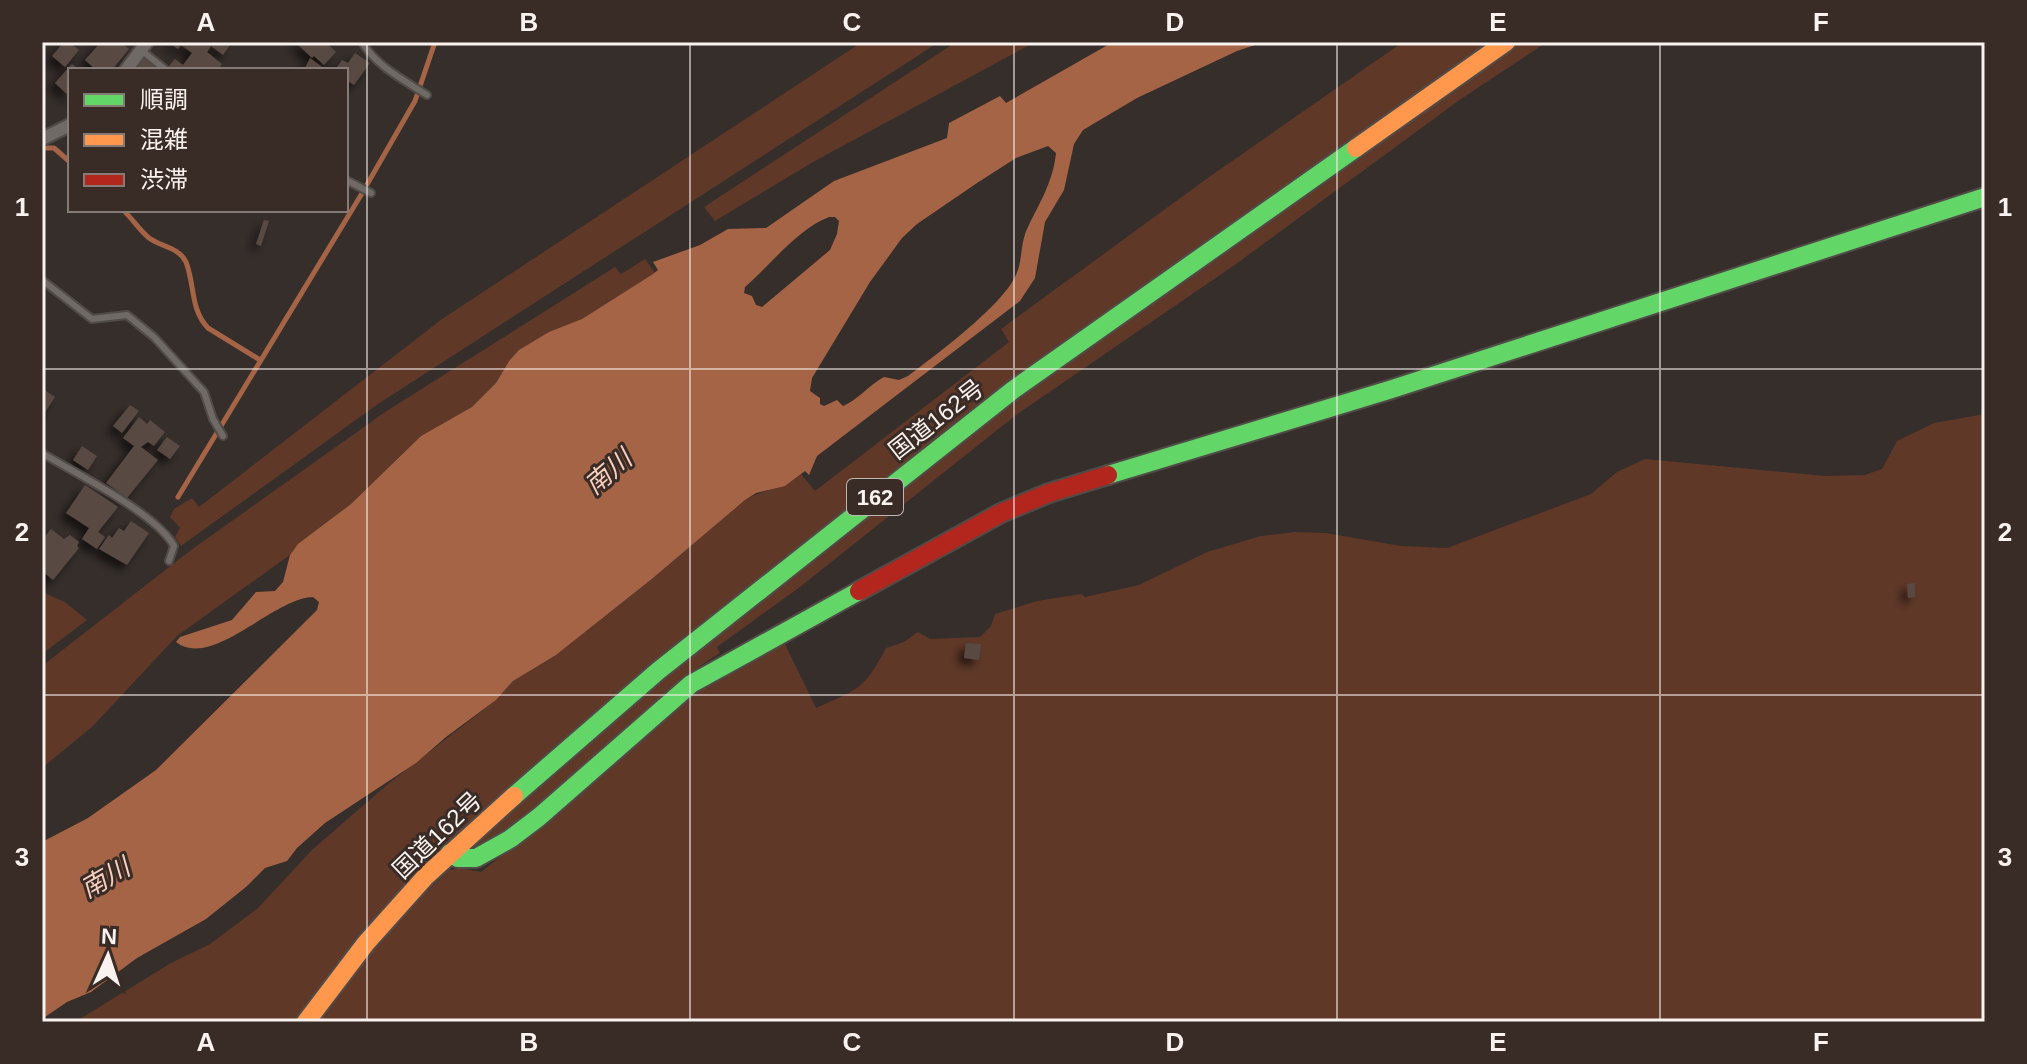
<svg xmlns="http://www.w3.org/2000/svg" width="2027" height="1064" viewBox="0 0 2027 1064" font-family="Helvetica,'Noto Sans JP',sans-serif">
  <defs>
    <filter id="shadow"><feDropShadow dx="-6" dy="6" stdDeviation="4" flood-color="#0009"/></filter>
  </defs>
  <rect width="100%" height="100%" fill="#352e2b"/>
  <path fill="#5f3828" d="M862 42H939L378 404 181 546 175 537 180 528 170 517 174 509 192 498 199 507 442 319Z
    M956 42H1035L813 162 715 221 704 207Z
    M1403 42H1491L655 662 296 1022H75L171 963 210 944 258 908 313 849 388 784 496 700 513 681 556 655 653 578 745 500C763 489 786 489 801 474L815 491 1009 342 1001 329 1209 177Z
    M1520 42H1547L1461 99 1236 264 1016 415 800 587 717 647 720 653C706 662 692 671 680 682 641 716 517 844 474 847L478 838 705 643 1017 398 1460 82Z
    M645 259 655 273 582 319 509 361 496 383 472 407 421 436 351 504 299 544 290 555 177 636 92 727 42 768V666L191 550 385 412 615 267 621 274Z
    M1985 414V1022H316L391 926 449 870 461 868 481 872 546 821 703 685 784 642 816 708C858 689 864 690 886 648L904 642 918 632 930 639 980 637 991 626 995 614 1037 601 1081 594 1085 597 1139 585 1207 552 1261 536 1294 532 1326 533 1401 546 1447 548 1591 494 1617 472 1645 459 1825 476 1865 475 1882 469 1897 441 1934 423Z
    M42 592 65 602 87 620 42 654Z"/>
  <path fill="#a66446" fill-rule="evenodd" d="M1113 42H1264L1237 51 1137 98 1083 130 1074 144 1064 190 1045 222 1035 278 1020 301 817 456 809 475 805 471 785 486 756 493 745 500 653 578 556 655 513 681 496 700 446 737 416 763 325 823 297 848 287 861 265 868 246 887 206 919 137 958 91 992 67 1002 42 1019V842L88 818 156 770 307 620 317 610 319 602 313 597C273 598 212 670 176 642L180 637 232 620 256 592 275 591 283 582 290 555 298 544 351 504 421 436 472 407 496 383 509 361 519 350 549 332 582 319 653 274 658 270 653 262 700 245 728 229 766 228 834 181 947 138 949 123 1000 96 1006 103ZM1048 146 1056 153C1053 182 1040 202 1028 227 1020 242 1023 260 1016 275 1002 306 936 355 908 376L899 380 884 377C869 385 858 400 843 406L837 400 824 406 820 404V398L810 391 812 378 870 282 902 238 917 224 977 183 1016 158ZM829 217H835L839 221 837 234 830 250 762 307 756 305 752 296 744 293 745 287C771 265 796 230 829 217Z"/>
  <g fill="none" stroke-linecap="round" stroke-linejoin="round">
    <path stroke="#a66446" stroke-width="5" d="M42 148H54L70 162
      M123 210C132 218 139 230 149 238 161 247 179 247 186 262 195 285 190 309 208 328L260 360
      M178 497 361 195 415 101 435 42"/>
  </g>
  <path fill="#584942" filter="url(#shadow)" d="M64 42H69L79 50 65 67 52 56Z
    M101 42H121L129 49 112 70H96L85 60Z
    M168 42H228L231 44 223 55 211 46 207 52 222 64 218 70H174L169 66 175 59 183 65 192 53 181 45 178 49Z
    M297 42H326L336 52 324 65 314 56 312 58 296 43Z
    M355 53 370 63 354 85 349 82 346 87V70H335L342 60 348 63Z
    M144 58 160 70H134Z
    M310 58 326 70H304Z
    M72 64 79 70H70V97L55 83Z
    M264 220 269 221 261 246 256 244Z
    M42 388 55 397 42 417Z
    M130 405 139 411 122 433 113 426Z
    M139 417 147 424 150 420 165 432 154 446 148 442 141 447 158 460 127 498 106 483 134 446 123 438Z
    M167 437 180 446 170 459 157 450Z
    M82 446 97 456 88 470 73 460Z
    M85 485 118 507 98 532 105 537 97 549 82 539 89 528 66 513Z
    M131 521 149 533 127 565 99 549 109 535 112 538 119 528 124 531Z
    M51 529 64 539 70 535 79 542 77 546 79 548 53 580 42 571V540Z
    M1915 583V597L1908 598 1907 584Z
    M966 643 981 644 979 660 964 658Z"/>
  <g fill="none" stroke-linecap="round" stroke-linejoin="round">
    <g stroke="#514b48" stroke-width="10">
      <path id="lane" d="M362 42C376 66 404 80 427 95
        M141 50 166 70
        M346 180 371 193
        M42 280 92 319 127 315 154 337 204 392 213 419 223 436
        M42 453C76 474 156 513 174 546L169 561"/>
    </g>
    <g stroke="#514b48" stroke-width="16">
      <path id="street" d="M126 70 147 42
        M42 139 70 125"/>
    </g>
    <g stroke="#514b48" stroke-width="22">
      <path id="fast" d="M1108 475 1389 390 1985 197
        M514 796 658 671 1013 390 1356 148
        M450 853 458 858H476L510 839 539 817 691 684 859 591"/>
    </g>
    <g stroke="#514b48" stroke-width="22">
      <path id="slow" d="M1356 148 1506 42
        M306 1022 366 943 426 876 514 796"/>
    </g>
    <g stroke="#514b48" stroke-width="22">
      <path id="jam" d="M859 591 1001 513 1049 493 1108 475"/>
    </g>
    <use href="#lane" stroke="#706a67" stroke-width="6"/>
    <use href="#street" stroke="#706a67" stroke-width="12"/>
    <use href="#fast" stroke="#63d668" stroke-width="18"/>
    <use href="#slow" stroke="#ff974d" stroke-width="18"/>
    <use href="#jam" stroke="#b3261e" stroke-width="18"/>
  </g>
  <path fill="none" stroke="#faf2ee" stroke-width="2" stroke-opacity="0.55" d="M367 42V1022M690 42V1022M1014 42V1022M1337 42V1022M1660 42V1022M42 369H1985M42 695H1985"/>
  <g text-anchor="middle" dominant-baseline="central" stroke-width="6" stroke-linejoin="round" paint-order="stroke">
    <rect fill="#392c27" stroke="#c0b7b2" stroke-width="2" x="847" y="479" width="56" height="36" rx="6"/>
    <g font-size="22" font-weight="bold" fill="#faf2ee">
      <text x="875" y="497">162</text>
    </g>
    <g font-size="24" fill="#faf2ee" stroke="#392c27">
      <text transform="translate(936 419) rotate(-38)">国道162号</text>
      <text transform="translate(437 835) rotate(-44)">国道162号</text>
    </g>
    <g font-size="26" font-style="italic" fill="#f9cfbd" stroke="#392c27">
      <text transform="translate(608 472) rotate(-41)">南川</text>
      <text transform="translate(105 878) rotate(-30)">南川</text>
    </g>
  </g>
  <rect width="2027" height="1064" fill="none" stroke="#392c27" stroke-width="88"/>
  <rect x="68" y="68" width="280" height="144" fill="#392c27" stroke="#867b77" stroke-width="2"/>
  <rect x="84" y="94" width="40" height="12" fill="#63d668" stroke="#867b77" stroke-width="2"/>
  <text x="140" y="108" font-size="24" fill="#faf2ee">順調</text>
  <rect x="84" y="134" width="40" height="12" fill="#ff974d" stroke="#867b77" stroke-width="2"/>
  <text x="140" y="148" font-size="24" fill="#faf2ee">混雑</text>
  <rect x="84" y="174" width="40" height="12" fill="#b3261e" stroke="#867b77" stroke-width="2"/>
  <text x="140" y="188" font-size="24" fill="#faf2ee">渋滞</text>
  <g transform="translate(108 956) rotate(3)" stroke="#392c27" stroke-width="6" paint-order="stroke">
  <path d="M0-6L14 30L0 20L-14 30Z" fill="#faf2ee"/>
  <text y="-12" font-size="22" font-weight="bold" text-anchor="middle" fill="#faf2ee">N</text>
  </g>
  <rect x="44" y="44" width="1939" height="976" fill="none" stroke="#faf2ee" stroke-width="3"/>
  <g font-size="26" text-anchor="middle" font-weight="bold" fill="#faf2ee">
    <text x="206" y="31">A</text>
    <text x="529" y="31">B</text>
    <text x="852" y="31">C</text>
    <text x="1175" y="31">D</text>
    <text x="1498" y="31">E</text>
    <text x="1821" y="31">F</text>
    <text x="22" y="216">1</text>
    <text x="2005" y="216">1</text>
    <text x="22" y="541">2</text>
    <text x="2005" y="541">2</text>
    <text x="22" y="866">3</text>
    <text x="2005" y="866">3</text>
    <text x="206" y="1051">A</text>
    <text x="529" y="1051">B</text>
    <text x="852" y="1051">C</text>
    <text x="1175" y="1051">D</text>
    <text x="1498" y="1051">E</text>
    <text x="1821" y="1051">F</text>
  </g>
</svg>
